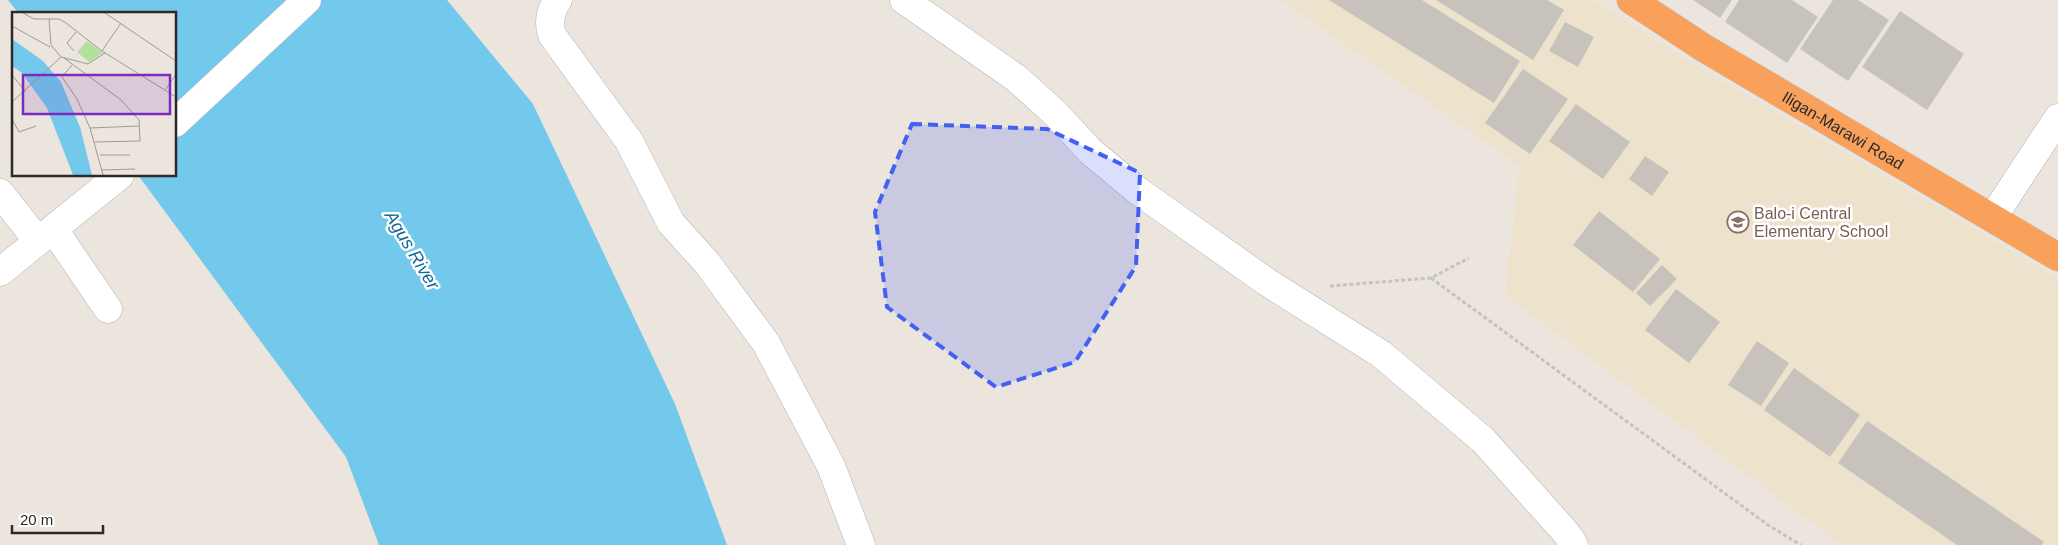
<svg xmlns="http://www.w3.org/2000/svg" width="2058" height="545" viewBox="0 0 2058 545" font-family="Arial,sans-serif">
  <rect width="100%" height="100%" fill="#ece5dd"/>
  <path fill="#ede3cc" d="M1281 0H1592L1702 69 2058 278V545H1842L1505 295 1520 166Z"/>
  <path fill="#73c9eb" d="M8 0H447L533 104 675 404 727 545H379L346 457 138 175H175V14H19Z"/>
  <path fill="#c7c2bc" d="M1329 0H1422L1520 61 1494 103Z
    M1436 0H1547L1564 10 1533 60Z
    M1693 0H1732L1720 18Z
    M1739 0H1792L1818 17 1787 63 1725 22Z
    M1833 0H1858L1889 20 1848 81 1800 49Z
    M1900 11 1964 54 1927 110 1862 67Z
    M1565 22 1594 37 1578 67 1549 51Z
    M1523 69 1568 99 1530 154 1485 123Z
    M1576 104 1630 142 1603 179 1549 141Z
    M1645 156 1669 172 1652 196 1629 179Z
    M1599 211 1660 259 1633 292 1573 245Z
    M1662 265 1677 279 1650 306 1636 293Z
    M1676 289 1720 322 1689 363 1645 330Z
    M1757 341 1789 363 1761 406 1728 385Z
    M1794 368 1860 415 1830 457 1764 410Z
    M1867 421 2044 542 2042 545H1957L1838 463Z"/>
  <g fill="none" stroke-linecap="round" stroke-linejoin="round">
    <g stroke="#b0b3bd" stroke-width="29">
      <path id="minor" d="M558 0C550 11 548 22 552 35L629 141 671 223 707 263 766 343 831 466 861 545
        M904 0 1016 78 1055 113 1090 151 1138 191 1267 282 1381 354 1483 440 1567 534 1574 545
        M175 123 307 0
        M0 193 38 241
        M1993 217 2058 118
        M54 230 108 309
        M0 272 120 175"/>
    </g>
    <g stroke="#c3c3c3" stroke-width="29">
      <g id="highway">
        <path id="s1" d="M1631 0 1704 48 2058 257"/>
      </g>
    </g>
    <path stroke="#c3c3c3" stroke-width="3" stroke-dasharray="4 2.5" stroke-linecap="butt" d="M1431 278 1768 525 1801 545
      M1330 286 1431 278 1469 258"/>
    <use href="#minor" stroke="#fff" stroke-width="28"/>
    <use href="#highway" stroke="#f9a15a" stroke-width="28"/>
  </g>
  <path fill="#4160f4" fill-opacity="0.2" stroke="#4160f4" stroke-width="4" stroke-dasharray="10 6" stroke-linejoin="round" d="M912 124 1047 129 1140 173 1136 266 1075 362 996 387 887 307 875 212Z"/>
  <defs>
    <g id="school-ring" transform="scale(1.125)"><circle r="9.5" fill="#fff" stroke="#8d6e63" stroke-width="1.5"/><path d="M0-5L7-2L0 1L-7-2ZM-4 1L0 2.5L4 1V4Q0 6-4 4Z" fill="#8d6e63"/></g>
  </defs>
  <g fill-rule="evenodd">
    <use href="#school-ring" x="1738" y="222"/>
  </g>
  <g text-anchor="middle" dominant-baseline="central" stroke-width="5" stroke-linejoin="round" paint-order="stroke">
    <g font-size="16" fill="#2a2a2a" stroke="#fff">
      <text stroke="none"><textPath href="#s1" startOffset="249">Iligan-Marawi Road</textPath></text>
    </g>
    <g font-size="16" fill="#785e54" stroke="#fff" text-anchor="start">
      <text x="1754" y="213">Balo-i Central<tspan x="1754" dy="18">Elementary School</tspan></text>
    </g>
    <g font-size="18" font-style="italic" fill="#126797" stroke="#fff">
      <text transform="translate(412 250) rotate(59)">Agus River</text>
    </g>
  </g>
  <g transform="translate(12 12)">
    <rect width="164" height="164" fill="#ece5dd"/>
    <path d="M75 29 91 41 77 50 65 40Z" fill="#b2e19b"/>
    <path d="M0 27 31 49 49 70 68 115 80 163H61L35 96 10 61 0 54Z" fill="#73c9eb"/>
    <path fill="none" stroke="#9e9a95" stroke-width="1" d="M11 1 22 7H47L54 11 90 39 164 85M93 1 164 49M37 7 39 33 49 45 76 52 93 41M0 14 38 35M62 39 55 31 64 20M90 39 109 11M52 46 109 88 127 108 128 129 83 130M60 53 50 65 65 87 78 116 91 163M0 63 14 80M154 77 164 62M0 90 49 45M0 107 7 120 24 114M78 116 127 114M88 143H118M90 158 123 157"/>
    <path fill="#7b2cbf" fill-opacity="0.15" stroke="#7b2cbf" stroke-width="2.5" d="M11 63H158V102H11Z"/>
    <rect width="164" height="164" fill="none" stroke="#2a2a2a" stroke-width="2.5"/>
  </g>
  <path d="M12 525v8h91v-8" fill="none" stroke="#2a2a2a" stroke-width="2.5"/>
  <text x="20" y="525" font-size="15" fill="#2a2a2a" stroke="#ffffff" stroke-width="4" paint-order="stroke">20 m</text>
</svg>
